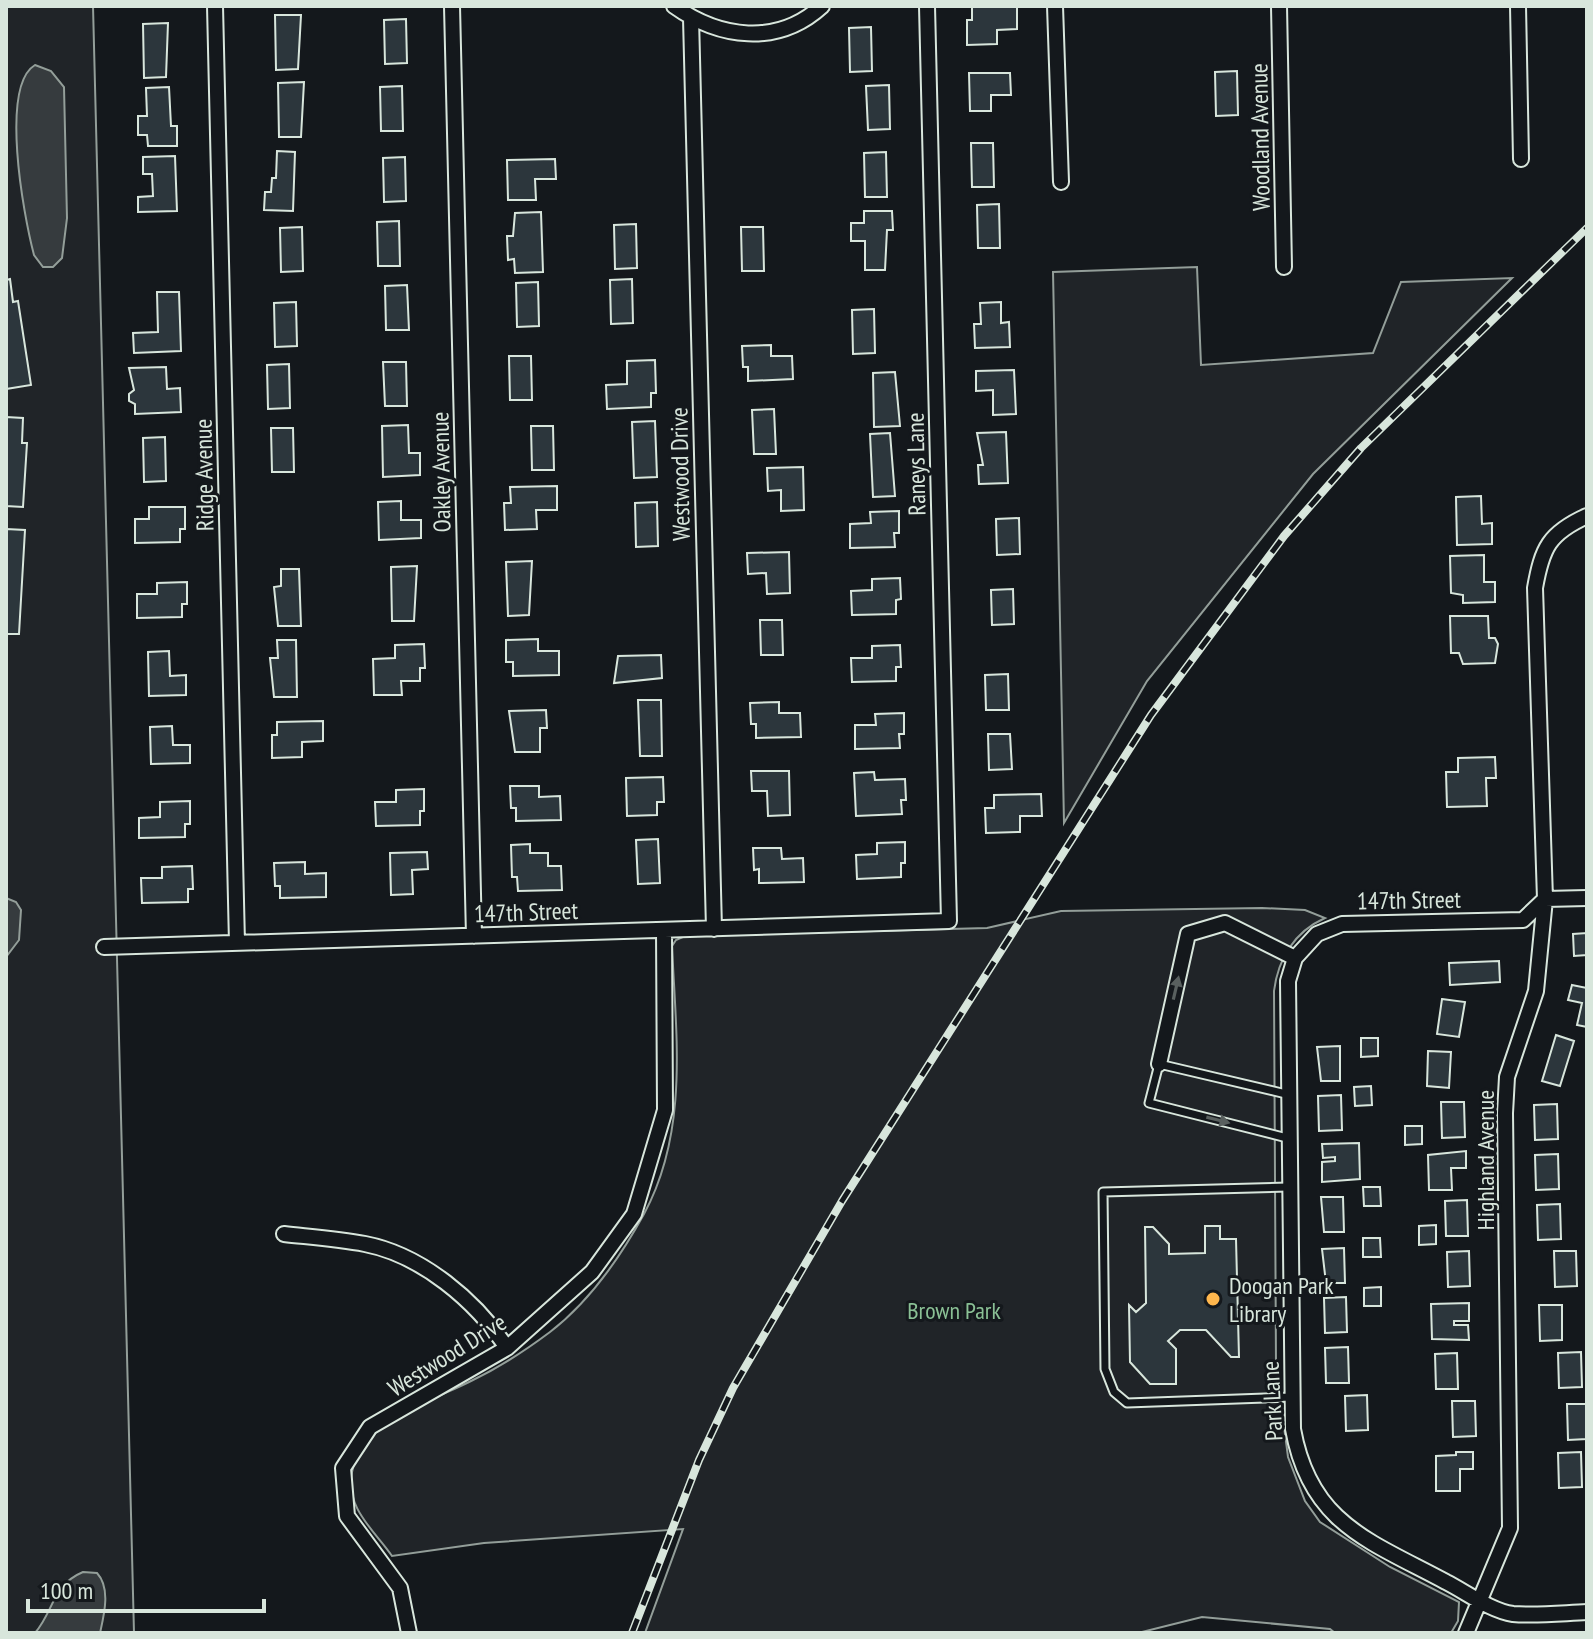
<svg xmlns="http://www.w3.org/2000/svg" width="1593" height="1639" viewBox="0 0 1593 1639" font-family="'PT Sans Narrow',sans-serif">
  <rect width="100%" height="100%" fill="#14181c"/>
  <path fill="#202428" stroke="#939e99" stroke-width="2" d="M6 6H93L134 1633H6Z
    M1197 267 1201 365 1373 353 1401 282 1512 278 1313 474 1147 681 1064 823 1053 272Z
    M1262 908 1305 910 1325 918C1294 932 1278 959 1274 991L1276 1365 1288 1457 1305 1501 1320 1522 1390 1567 1459 1602 1458 1621 1451 1633H1335L1330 1629 1202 1617 1138 1633H645L683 1529 484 1543 392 1556C374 1530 345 1508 352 1472 362 1420 433 1401 473 1380 500 1367 526 1350 550 1332 589 1302 621 1256 644 1214 689 1131 676 1036 672 946L676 940 685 936 987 928 1061 911Z"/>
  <path fill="#363b3e" stroke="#939e99" stroke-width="2" d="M35 65 51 71 64 87 67 218 62 258 53 267H43L34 255C23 213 0 86 35 65Z
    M6 898 16 902 21 910 19 940 6 957Z
    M83 1572 97 1573C111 1588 104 1615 100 1633H35C54 1611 52 1585 83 1572Z"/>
  <path fill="#2c363c" stroke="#d8e6dc" stroke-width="2" d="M972 6H1017V29L997 30V44L967 45V20H972Z
    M275 15H301L298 69 276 70Z
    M406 19 407 63 385 64 384 20Z
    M168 23 166 77 144 78 143 24Z
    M871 27 872 71 850 72 849 28Z
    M1237 71 1238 115 1216 116 1215 72Z
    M969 73H1010L1011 95H991V111H970Z
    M304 82 301 137H279L278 83Z
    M889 85 890 129 868 130 866 86Z
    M402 86 403 131H381L380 87Z
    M169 87 171 126H177V146H148L147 135H138V116H147L146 88Z
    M971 143H993L994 187H972Z
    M277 151 295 152 293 211 264 210 265 192H271L272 178H276Z
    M886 152 887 197H865L864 153Z
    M175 156 177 211 138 212V197L153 196 152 174H143V157Z
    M405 157 406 201 384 202 383 158Z
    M555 159 556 179H535L536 200H508L507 160Z
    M999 204 1000 248H978L977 205Z
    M864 211H892L893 230H887L885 270H865V241H851V223H864Z
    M541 212 543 272 515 273 514 259 508 260 507 236H513L515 213Z
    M399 221 400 266H378L377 222Z
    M636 224 637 268 615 269 614 225Z
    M302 227 303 271 281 272 280 228Z
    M741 227H763L764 271H742Z
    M10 279 13 302 18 301 31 385 6 389V280Z
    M632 279 633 323 611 324 610 280Z
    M538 282 539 326 517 327 516 283Z
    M407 285 409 330H386L385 286Z
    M157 292H179L181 351 134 353 133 333 158 332Z
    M296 302 297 346 275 347 274 303Z
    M1001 302V323L1009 322 1010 347 975 348 974 324H981L980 303Z
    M874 309 875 353 853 354 852 310Z
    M771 345V356H792L793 379 748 381V367H743L742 346Z
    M509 356H531L532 400H510Z
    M655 360 656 393H651V407L607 409 606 385 627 384V361Z
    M383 362H406L407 406H385Z
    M289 364 290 408 268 409 267 365Z
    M166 367 167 389 180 388 181 412 135 414V404L129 401V394L134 390 129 368Z
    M1014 370 1016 414 993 415V390L976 391V371Z
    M895 372 900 426 874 427 873 373Z
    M774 409 776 454H754L752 410Z
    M6 417 23 418 22 443H27L23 507 6 506Z
    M655 421 657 477 634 478 632 422Z
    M408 425 409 453H420V475L383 477 382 426Z
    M531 426H553L554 470H532Z
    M271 428H293L294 472H272Z
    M1006 432 1008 483 979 484 978 465H983L977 433Z
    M890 433 895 496 873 497 870 434Z
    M165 437 166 481 144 482 143 438Z
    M803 467 804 510 781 511V490L768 491 767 468Z
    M557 486V510H536L537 529 505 530 504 503H511L510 487Z
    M1481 496 1482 524 1492 523V544L1457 545 1456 497Z
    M401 501V520H421V538L379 540 378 502Z
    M657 502 658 546 636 547 635 503Z
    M149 507H185V529H180V542L135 543V519H149Z
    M899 511V533H894L895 547 850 548V524L871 523 870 512Z
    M1019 518 1020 554 997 555 996 519Z
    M6 529 25 530 19 634H6Z
    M789 552 790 593 767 594 766 573 748 574 747 553Z
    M1484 555V582H1495V602L1463 603V595L1451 593 1450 556Z
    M532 561 529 615 508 616 506 562Z
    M417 566 414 621H392L391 567Z
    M281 569H299L301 626H278L274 587 281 586Z
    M900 578 901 599 896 600V614L852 615 851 591 872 590V579Z
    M187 582V604H182V617L137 618V594H157V583Z
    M1013 589 1014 624 992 625 991 590Z
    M1450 616H1488L1489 638H1495L1498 644 1495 663 1463 664 1459 653H1451Z
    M760 620H782L783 655H761Z
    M538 639V651H559V675L513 676V662H506V640Z
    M277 640H296L297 697H274L270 658H278Z
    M424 644 425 668H420V681H401L402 695H374L373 659 395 658V645Z
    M900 645 901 667H896V681L852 682 851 658H872V646Z
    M169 651 170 676 186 675V695L149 696 148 652Z
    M661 655 662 678 614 683 618 656Z
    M1008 674 1009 710H986L985 675Z
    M638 700H661L662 756H640Z
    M779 702V713H800L801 737 756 738V724H751L750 703Z
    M546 710 547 728H540V752H515L509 711Z
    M904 713V734H899L900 748 855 749V725H876L875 714Z
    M323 721V741L302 742V757L272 758V735H277V722Z
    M172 726 173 745H190V763L151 764 150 727Z
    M988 734H1010L1012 769 989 770Z
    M1495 757 1496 778H1486L1487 806 1447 807 1446 772H1458V758Z
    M751 771H789L790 815 768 816 767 791H752Z
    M874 772 875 780 905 779 906 800H901L902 814 856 816 854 773Z
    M663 777 664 802H657V815L627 816 626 778Z
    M510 786H539V797L560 796 561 820 516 821V808H511Z
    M424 789V811H420V825L376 826 375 802H396V790Z
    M1041 794 1042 816H1020V832L986 833 985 808H994V795Z
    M190 801V824H185V837L139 838V818L160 817V802Z
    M658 839 660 883 638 884 636 840Z
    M905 842V863H901V877L857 879 856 855 877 854V843Z
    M530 844V853H548V866H561L562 890 518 891 517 877H512L511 845Z
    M753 848H781L782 859 803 858 804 882 759 883V869L754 870Z
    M427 852 428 869 412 870 413 894 391 895 390 853Z
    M305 862V874L326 873V897L280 898V886H275L274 863Z
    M192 866 193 889H188V902L142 903 141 878H162V867Z
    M1587 933V955L1574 956 1573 934Z
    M1499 961 1500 982 1450 985 1449 963Z
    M1572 985 1587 988V1027L1577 1025 1582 1003 1568 1000Z
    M1442 999 1465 1002 1459 1037 1437 1034Z
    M1556 1035 1574 1041 1560 1086 1542 1081Z
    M1361 1038H1378V1056L1361 1057Z
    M1340 1046V1081H1321L1317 1047Z
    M1428 1051 1451 1052 1449 1088 1427 1086Z
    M1371 1086 1372 1105 1355 1106 1354 1087Z
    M1341 1095 1342 1130 1319 1131 1318 1096Z
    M1441 1102H1464L1465 1137 1442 1138Z
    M1557 1104 1558 1139 1535 1140 1534 1105Z
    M1405 1126H1422V1144L1405 1145Z
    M1359 1143 1360 1179 1322 1182V1162L1335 1161V1157L1323 1158 1322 1144Z
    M1466 1151V1168H1451L1452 1190H1429L1428 1155Z
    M1558 1154 1559 1189 1536 1190 1535 1155Z
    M1363 1187H1380L1381 1206H1364Z
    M1321 1197H1343L1344 1232H1324Z
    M1467 1200 1468 1236H1446L1445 1201Z
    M1560 1204 1561 1239 1538 1240 1537 1205Z
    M1436 1225V1244L1419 1245V1226Z
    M1205 1226H1220V1239H1236L1239 1357H1231L1206 1330H1180L1168 1341 1176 1349V1384H1150L1130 1362 1129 1305 1136 1312 1146 1303 1145 1227H1153L1169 1244V1254L1205 1253Z
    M1363 1238H1380L1381 1257H1363Z
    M1344 1248 1345 1283H1326L1322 1249Z
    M1469 1251 1470 1286 1448 1287 1447 1252Z
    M1554 1251H1576L1577 1286 1555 1287Z
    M1381 1287V1306H1364V1288Z
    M1346 1297 1347 1332 1325 1333 1324 1298Z
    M1469 1303V1321H1454V1325H1468L1469 1340 1432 1339 1431 1304Z
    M1539 1305H1562V1340L1540 1341Z
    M1348 1347 1349 1383H1326L1325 1348Z
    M1581 1352 1582 1387 1559 1388 1558 1353Z
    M1457 1353 1458 1389H1436L1435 1354Z
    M1367 1395 1368 1430 1346 1431 1345 1396Z
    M1452 1401H1475L1476 1436 1453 1437Z
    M1567 1404H1587V1439L1568 1440Z
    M1456 1452H1473V1469H1460V1491H1436V1456L1456 1455Z
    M1581 1452 1582 1487 1559 1488 1558 1453Z"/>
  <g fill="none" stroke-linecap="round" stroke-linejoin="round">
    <g stroke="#d8e6dc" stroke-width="11">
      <path id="lane" d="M1286 1094 1159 1064 1149 1103 1287 1138
        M1288 1187 1103 1192 1105 1369 1114 1392 1127 1403 1292 1397"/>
    </g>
    <g stroke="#d8e6dc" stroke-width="18">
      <path id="street" d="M215 6 237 943
        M452 6 474 936
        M674 6C719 38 777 47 822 6
        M1055 6 1061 182
        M1279 6 1284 267
        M1518 6 1521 159
        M691 18 714 929
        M1587 898 1545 899 1523 920 1342 924 1317 934 1295 958 1288 981 1293 1429C1310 1524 1370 1541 1446 1582 1466 1592 1491 1611 1513 1614 1537 1616 1563 1613 1587 1612
        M104 947 949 921 927 6
        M1159 1064 1188 934 1225 923 1295 958
        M284 1234C311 1237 338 1239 365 1244 422 1255 476 1301 507 1348
        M409 1633 400 1588 347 1516 343 1468 370 1427 507 1348 592 1272 634 1214 665 1110 664 930
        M1466 1633 1510 1528 1505 1113 1507 1077 1536 991 1545 899 1535 588C1542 548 1549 533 1587 516"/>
    </g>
    <use href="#lane" stroke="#14181c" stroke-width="7"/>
    <use href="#street" stroke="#14181c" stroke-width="14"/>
    <g stroke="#d8e6dc" stroke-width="8">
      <path id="rail" d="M632 1633 699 1460 733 1388 842 1201 1151 715 1284 536 1361 448 1587 228"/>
    </g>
    <use href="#rail" stroke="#14181c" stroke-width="5" stroke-dasharray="15" stroke-linecap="butt"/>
  </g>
  <defs><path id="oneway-solid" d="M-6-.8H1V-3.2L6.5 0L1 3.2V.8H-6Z" transform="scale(2)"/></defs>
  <g fill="#59605f">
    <use href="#oneway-solid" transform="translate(1176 988) rotate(-77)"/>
    <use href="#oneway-solid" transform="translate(1218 1120) rotate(14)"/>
  </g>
  <circle fill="#ffb74d" stroke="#14181c" stroke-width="3" cx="1213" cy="1299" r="8"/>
  <g text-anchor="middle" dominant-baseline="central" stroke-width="6" stroke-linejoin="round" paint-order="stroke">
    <g font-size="24" fill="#d8e6dc" stroke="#14181c">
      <text transform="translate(1260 137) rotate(-91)">Woodland Avenue</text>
      <text transform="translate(916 464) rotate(-91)">Raneys Lane</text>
      <text transform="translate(441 472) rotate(-91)">Oakley Avenue</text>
      <text transform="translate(680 474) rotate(-91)">Westwood Drive</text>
      <text transform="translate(204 475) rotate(-91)">Ridge Avenue</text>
      <text transform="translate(1409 900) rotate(-1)">147th Street</text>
      <text transform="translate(526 912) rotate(-2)">147th Street</text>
      <text transform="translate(1485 1160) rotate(-90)">Highland Avenue</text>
      <text transform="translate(447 1355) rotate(-32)">Westwood Drive</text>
      <text transform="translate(1272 1401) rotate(-93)">Park Lane</text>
    </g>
    <g font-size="24" fill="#d8e6dc" stroke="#14181c" text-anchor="start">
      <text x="1229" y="1285">Doogan Park<tspan x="1229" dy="28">Library</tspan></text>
    </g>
    <g font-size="24" fill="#8ac095" stroke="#14181c">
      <text x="954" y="1310">Brown Park</text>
    </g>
  </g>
  <rect width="1593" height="1639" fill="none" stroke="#d8e6dc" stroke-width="16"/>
  <path d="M28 1599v12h236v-12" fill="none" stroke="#d8e6dc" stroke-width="4"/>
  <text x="40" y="1599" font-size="24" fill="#d8e6dc" stroke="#14181c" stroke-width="6" paint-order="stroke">100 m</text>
</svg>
